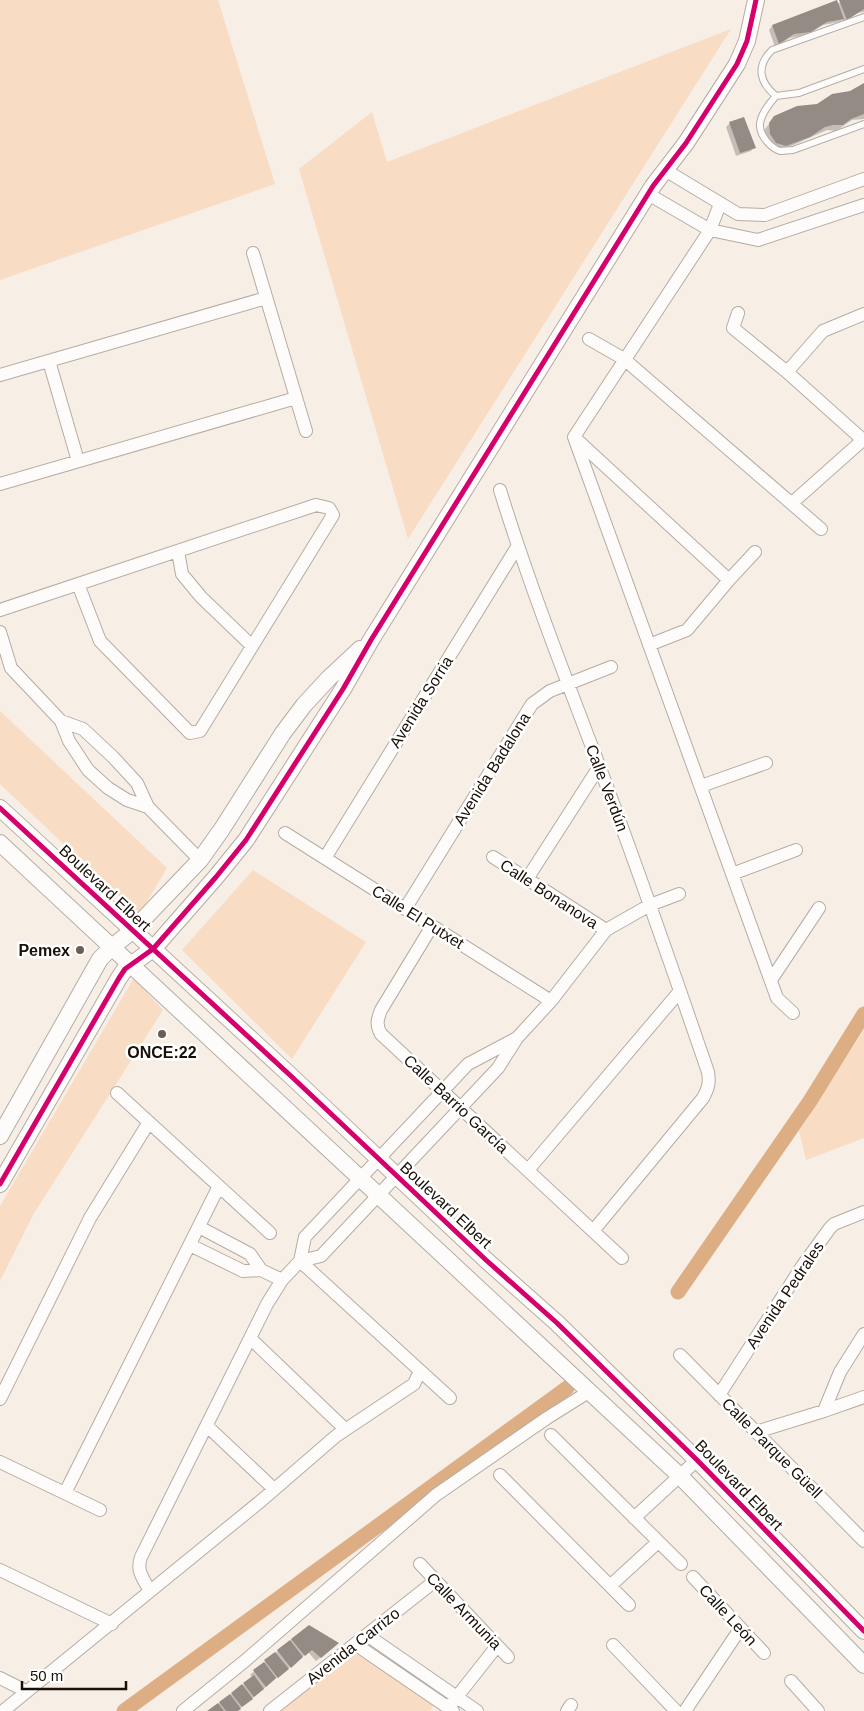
<svg xmlns="http://www.w3.org/2000/svg" width="864" height="1711" viewBox="0 0 864 1711" font-family="Helvetica,sans-serif">
  <rect width="100%" height="100%" fill="#f7eee6"/>
  <path fill="#f8dcc4" d="M0 0H218L275 184 0 280Z
    M731 29 408 539 299 169 372 112 387 162Z
    M0 711 167 868 139 915 0 784Z
    M253 870 366 942 292 1059 182 950Z
    M134 978 163 1010 33 1215 0 1281V1206Z
    M864 1030V1138L806 1160 799 1131Z
    M353 1647 434 1705 430 1711H281Z"/>
  <path fill="#0003" d="M844 0H864V12L857 13 843 22 842 20 839 22 823 25 806 35 790 38 775 47 769 30 772 26 836 2 837 4Z
    M864 85V119L852 120 836 131 827 130 780 151 770 148 764 130 775 117 817 105 851 93Z
    M744 119 754 147 751 151 736 156 726 127 729 124Z
    M292 1639 334 1647 316 1661 308 1652 237 1711H209L253 1678 250 1675 254 1671Z"/>
  <g fill="none" stroke-linecap="round" stroke-linejoin="round">
    <path stroke="#ddae84" stroke-width="15" d="M678 1292 810 1101 864 1014
      M124 1711 567 1388"/>
  </g>
  <path fill="#948c84" d="M837 0 844 19 827 22 811 32 794 34 779 44 772 25Z
    M839 0H864V9L847 20Z
    M864 83V114L851 119 843 125H833L825 127 810 137 786 146 776 143 770 134 769 123 774 116 797 106 817 104 832 94 850 91Z
    M744 117 756 148 740 153 729 122Z
    M309 1625 339 1643 321 1658 312 1650 305 1656 291 1639Z
    M290 1640 303 1657 291 1668 277 1650Z
    M275 1652 289 1669 278 1678 264 1660Z
    M264 1662 276 1678 266 1687 253 1670Z
    M254 1675 264 1689 254 1697 243 1683Z
    M242 1684 253 1699 242 1707 231 1693Z
    M230 1694 241 1709 238 1711H226L219 1702Z
    M218 1703 224 1711H207Z"/>
  <g fill="none" stroke-linecap="round" stroke-linejoin="round">
    <g stroke="#b4aca5" stroke-width="8">
      <path id="service" d="M864 17 772 50C756 66 759 82 776 96L799 93 864 69
        M776 96C769 104 759 116 760 127 761 137 771 148 780 151 784 151 789 150 793 150L864 124"/>
    </g>
    <g stroke="#b4aca5" stroke-width="14">
      <path id="minor" d="M665 170 738 214 765 215 864 179
        M648 194 710 230 758 240 864 205
        M720 204 710 230 574 437 777 998 793 1013
        M253 253 306 431
        M738 313 733 328 787 372 863 440
        M589 339 624 359 821 529
        M49 361 78 461
        M787 372 823 331 864 314
        M0 375 266 298
        M576 439 729 580 755 552
        M0 484 296 398
        M500 490C529 584 565 676 600 768 638 869 673 970 708 1072 710 1083 708 1089 703 1098L593 1231
        M792 503 864 439
        M178 551 182 574 201 597 252 646
        M0 610 316 505 329 508 333 515 200 731 190 733 100 641 78 584
        M0 632 11 668 61 721 69 741 88 770 108 788 127 800 148 807
        M649 645 687 630 729 580
        M61 721 83 729 113 757 137 783 148 807 200 860
        M701 786 766 763
        M285 833 551 1001
        M493 857 606 930
        M325 858 517 547
        M732 874 796 850
        M527 879 599 767
        M405 909 532 704 550 691 611 667
        M432 926 381 1010C377 1020 376 1025 381 1034L622 1258
        M771 980 819 908
        M117 1093 270 1233
        M528 1170 680 991
        M199 1227 250 1254 261 1270
        M190 1245 243 1271 261 1270 282 1280
        M300 1261 321 1256 498 1068 517 1038 551 1001 606 930 650 905 679 894
        M300 1261 450 1398
        M250 1338 345 1429
        M680 1355 864 1541
        M719 1395 803 1265 830 1228 834 1224 864 1212
        M0 1399 90 1218 149 1122
        M824 1411 840 1372 864 1334
        M207 1426 274 1489
        M756 1432 824 1411 864 1397
        M551 1435 681 1564
        M0 1462 100 1510
        M500 1475 629 1605
        M65 1493 219 1186
        M634 1518 697 1460
        M420 1564 508 1657
        M0 1570 112 1624
        M693 1577 764 1653
        M610 1586 658 1542
        M150 1591C143 1578 136 1571 141 1557L267 1304 282 1280 300 1261 305 1237 468 1064 517 1038
        M367 1635 477 1711
        M355 1644 453 1711
        M613 1645 676 1711
        M0 1678 26 1691
        M791 1681 818 1711
        M452 1703 497 1646
        M3 1711 262 1500 336 1436 414 1384 420 1371
        M183 1711 246 1660 436 1495 547 1418 590 1391
        M270 1711 435 1581
        M567 1711 571 1705
        M685 1711 740 1629"/>
    </g>
    <g stroke="#b4aca5" stroke-width="18">
      <path id="tertiary" d="M0 808 292 1077 486 1260 557 1323 697 1460 864 1631
        M0 843 680 1476 864 1665
        M0 1136 100 959 112 947 132 931 200 860 222 829 283 733 304 705 329 678 360 649
        M0 1184 119 978 125 969 153 949 216 877 246 840 343 689 371 640 653 186 686 143 737 64 747 41 756 0"/>
    </g>
    <use href="#service" stroke="#fefcfb" stroke-width="6"/>
    <use href="#minor" stroke="#fefcfb" stroke-width="12"/>
    <use href="#tertiary" stroke="#fefcfb" stroke-width="16"/>
    <g stroke="#fff" stroke-width="8">
      <path id="cycleway" d="M0 808 292 1077 486 1260 557 1323 697 1460 864 1631
        M0 1184 119 978 125 969 153 949 216 877 246 840 343 689 371 640 653 186 686 143 737 64 747 41 756 0"/>
    </g>
    <use href="#cycleway" stroke="#d6006c" stroke-width="5"/>
  </g>
  <g fill="#675e56" stroke="#fff" stroke-width="2">
    <circle cx="80" cy="950" r="5"/>
    <circle cx="162" cy="1034" r="5"/>
  </g>
  <g text-anchor="middle" dominant-baseline="central" stroke-width="5" stroke-linejoin="round" paint-order="stroke">
    <g font-size="16" fill="#191008" stroke="#fff">
      <text transform="translate(421 702) rotate(-58)">Avenida Sorria</text>
      <text transform="translate(492 769) rotate(-58)">Avenida Badalona</text>
      <text transform="translate(607 788) rotate(69)">Calle Verdún</text>
      <text transform="translate(105 888) rotate(43)">Boulevard Elbert</text>
      <text transform="translate(549 894) rotate(33)">Calle Bonanova</text>
      <text transform="translate(418 917) rotate(32)">Calle El Putxet</text>
      <text transform="translate(456 1104) rotate(43)">Calle Barrio García</text>
      <text transform="translate(446 1205) rotate(43)">Boulevard Elbert</text>
      <text transform="translate(785 1295) rotate(-56)">Avenida Pedrales</text>
      <text transform="translate(772 1448) rotate(45)">Calle Parque Güell</text>
      <text transform="translate(739 1485) rotate(46)">Boulevard Elbert</text>
      <text transform="translate(464 1611) rotate(46)">Calle Armunia</text>
      <text transform="translate(728 1615) rotate(47)">Calle León</text>
      <text transform="translate(353 1646) rotate(-38)">Avenida Carrizo</text>
    </g>
    <g font-size="16" font-weight="bold" fill="#191008" stroke="#fff" text-anchor="end">
      <text x="70" y="950">Pemex</text>
      <text x="162" y="1052" text-anchor="middle">ONCE:22</text>
    </g>
  </g>
  <path d="M22 1681v8h104v-8" fill="none" stroke="#191008" stroke-width="2.5"/>
  <text x="30" y="1681" font-size="15" fill="#191008" stroke="#ffffff" stroke-width="4" paint-order="stroke">50 m</text>
</svg>
